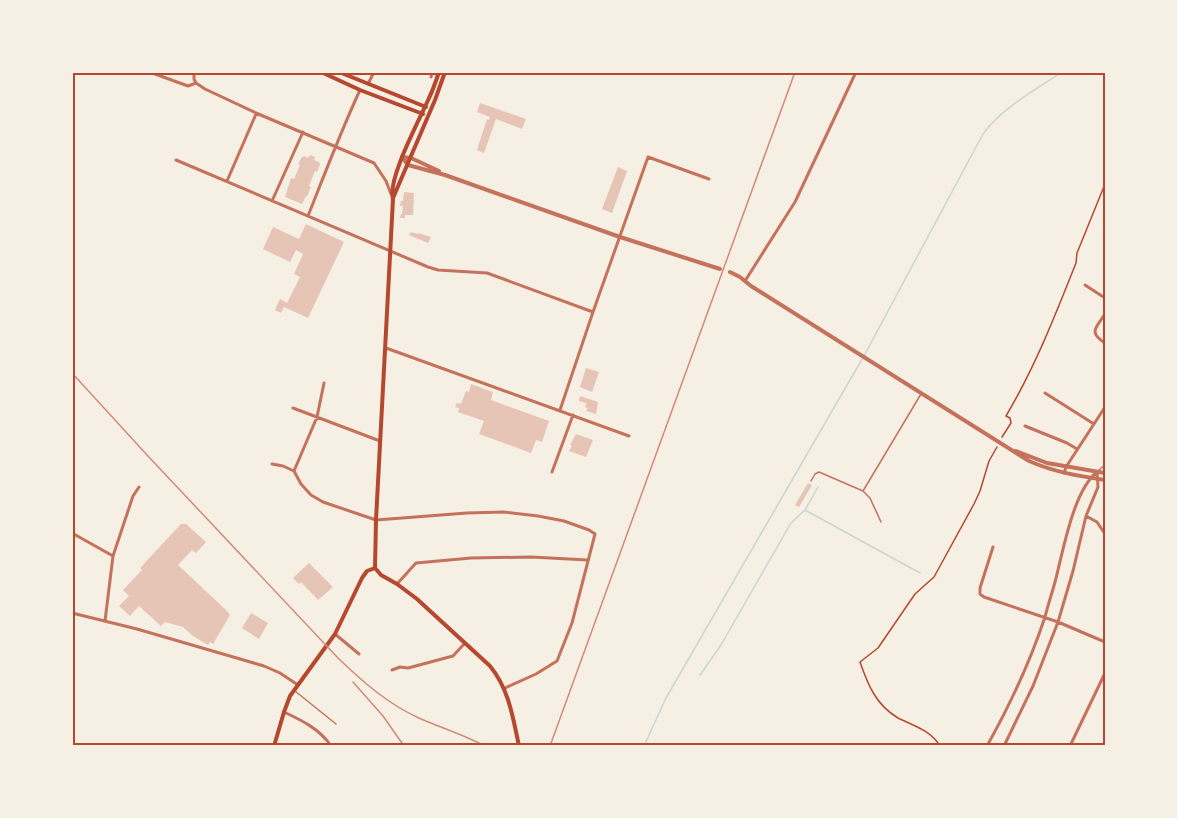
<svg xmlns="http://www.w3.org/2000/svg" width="1177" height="818" viewBox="0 0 1177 818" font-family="Poppins,sans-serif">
  <rect width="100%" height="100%" fill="#f6efe4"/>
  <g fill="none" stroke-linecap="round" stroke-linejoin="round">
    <path stroke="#c9d6d2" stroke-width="1.5" d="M805 510 920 573
      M700 675 721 645 791 523 805 510 818 487
      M644 746 666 698 865 354 983 134C1003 107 1034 91 1062 72"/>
  </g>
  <path fill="#e6c5b7" d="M480 103 526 119 522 129 496 119 484 153 477 150 487 119 489 120 490 117 477 112Z
    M310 155 315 157 314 160 319 162 320 164 317 172 315 171 309 186 311 187 310 189 307 197 306 196 302 204 285 197 290 181 291 178 294 179 300 165 298 164 302 157 304 156 308 158Z
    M618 167 627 171 612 213 602 209Z
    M404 192 414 193 413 215H405V218H400L401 214H402L403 206H400L401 201H403Z
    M306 224 344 242 308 318 284 307 281 313 275 310 280 299 287 303 300 277 294 274 303 254 296 250 290 262 263 249 273 227 299 239Z
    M411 232 418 234V233L431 237 428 243 409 235Z
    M586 368 599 372 592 392 580 387Z
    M471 384 493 392 491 400 549 421 542 442 536 440 531 453 479 434 484 421 458 412 459 408 455 407 457 403 461 404 466 391 469 392Z
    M580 396 598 402 596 414 586 411 588 408 585 407 586 403 579 401Z
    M576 434 593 440 586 457 569 451 572 446 570 445Z
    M808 483 812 485 799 507 795 505Z
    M181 524H186L206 542 196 553 192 550 178 565 227 611 230 615 213 644 210 642 208 645 193 636 183 627 165 622 161 626 139 606 130 616 119 606 129 596 123 590 142 570 140 568Z
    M309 563 333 587 318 600 301 582 299 584 293 578Z
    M251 613 268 623 259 639 242 628Z"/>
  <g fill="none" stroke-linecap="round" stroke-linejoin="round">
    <path stroke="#b5482f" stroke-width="1.5" d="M1002 437 1011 423 1010 418 1006 416C1035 367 1055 316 1076 263L1077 253 1105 184
      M940 746C930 730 914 726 898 718 876 705 868 685 860 662L878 648 915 594 934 577 974 504 980 491 989 461 997 447"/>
    <path stroke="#c5725c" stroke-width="1.5" d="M1099 470 1105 465
      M811 481 815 474 819 472 863 491 870 498 881 522
      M863 491 921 394
      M295 691 336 724"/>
    <path stroke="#c5725c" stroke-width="3" d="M194 72V79L196 83 205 89 256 113 374 163 386 181 391 194
      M155 74 188 86 196 83
      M431 77 432 72
      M368 84 374 72
      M176 160 428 267 438 270 487 273 593 312
      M227 181 256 114
      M272 201 303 132
      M308 216C325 173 341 131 360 90
      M745 281 795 202 856 72
      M1085 285 1105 298
      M1105 314C1096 328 1088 332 1105 343
      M386 348 629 436
      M1045 393 1094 424
      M293 408 380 441
      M560 410 593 312 648 157 709 179
      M1025 426 1067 443 1077 449
      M272 464 283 466 294 471 301 484 311 495 323 502 376 520 467 513 504 512 538 516 564 521 589 530 595 534 572 623 557 661 536 674 505 688
      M294 471 317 417 324 383
      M552 472 573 415
      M1064 473 1066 467 1105 407
      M1086 516 1097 522 1105 534
      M72 533 113 556
      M993 547 980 588V594L984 597 1058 622 1105 642
      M397 584 416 563 471 558 531 557 588 560
      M72 613 137 629 264 666 280 673 298 685
      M105 621 113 556 133 496 139 487
      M335 634 359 654
      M392 670 400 667 408 668 453 656 465 643
      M284 712C301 720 320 729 331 746
      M987 746C1010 705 1030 662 1045 617 1048 605 1052 593 1055 582 1063 552 1073 491 1097 472L1098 487 1086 516 1073 571 1058 622 1033 686 1004 746
      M1070 746 1105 673"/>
    <path stroke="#c5725c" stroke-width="4" d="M402 157 408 165 445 175 620 237 720 269
      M402 157 411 158 439 171
      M730 272 740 277 751 286 1029 461C1054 472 1078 476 1105 480
      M1016 451 1047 463 1105 473"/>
    <path stroke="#b5482f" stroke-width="4" d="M321 72 360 90 423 114
      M339 72 426 107
      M439 72C436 81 433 90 429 98 420 119 387 179 393 199L376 520 375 568 381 575 397 584 417 599 490 666C509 689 513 718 519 746
      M393 198 435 100 445 72
      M274 746 284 712 290 696 335 634 362 578 367 571 375 568"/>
    <path stroke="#cf8b77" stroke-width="1.5" d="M72 373 147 455 338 658C363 682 389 705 421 719 442 728 464 735 485 746
      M353 682 383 716 404 746
      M550 746 795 72"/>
  </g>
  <rect width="1177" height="818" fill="none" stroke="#f6efe4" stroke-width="147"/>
  <rect x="74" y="74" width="1030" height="670" fill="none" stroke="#b5482f" stroke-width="2"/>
</svg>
